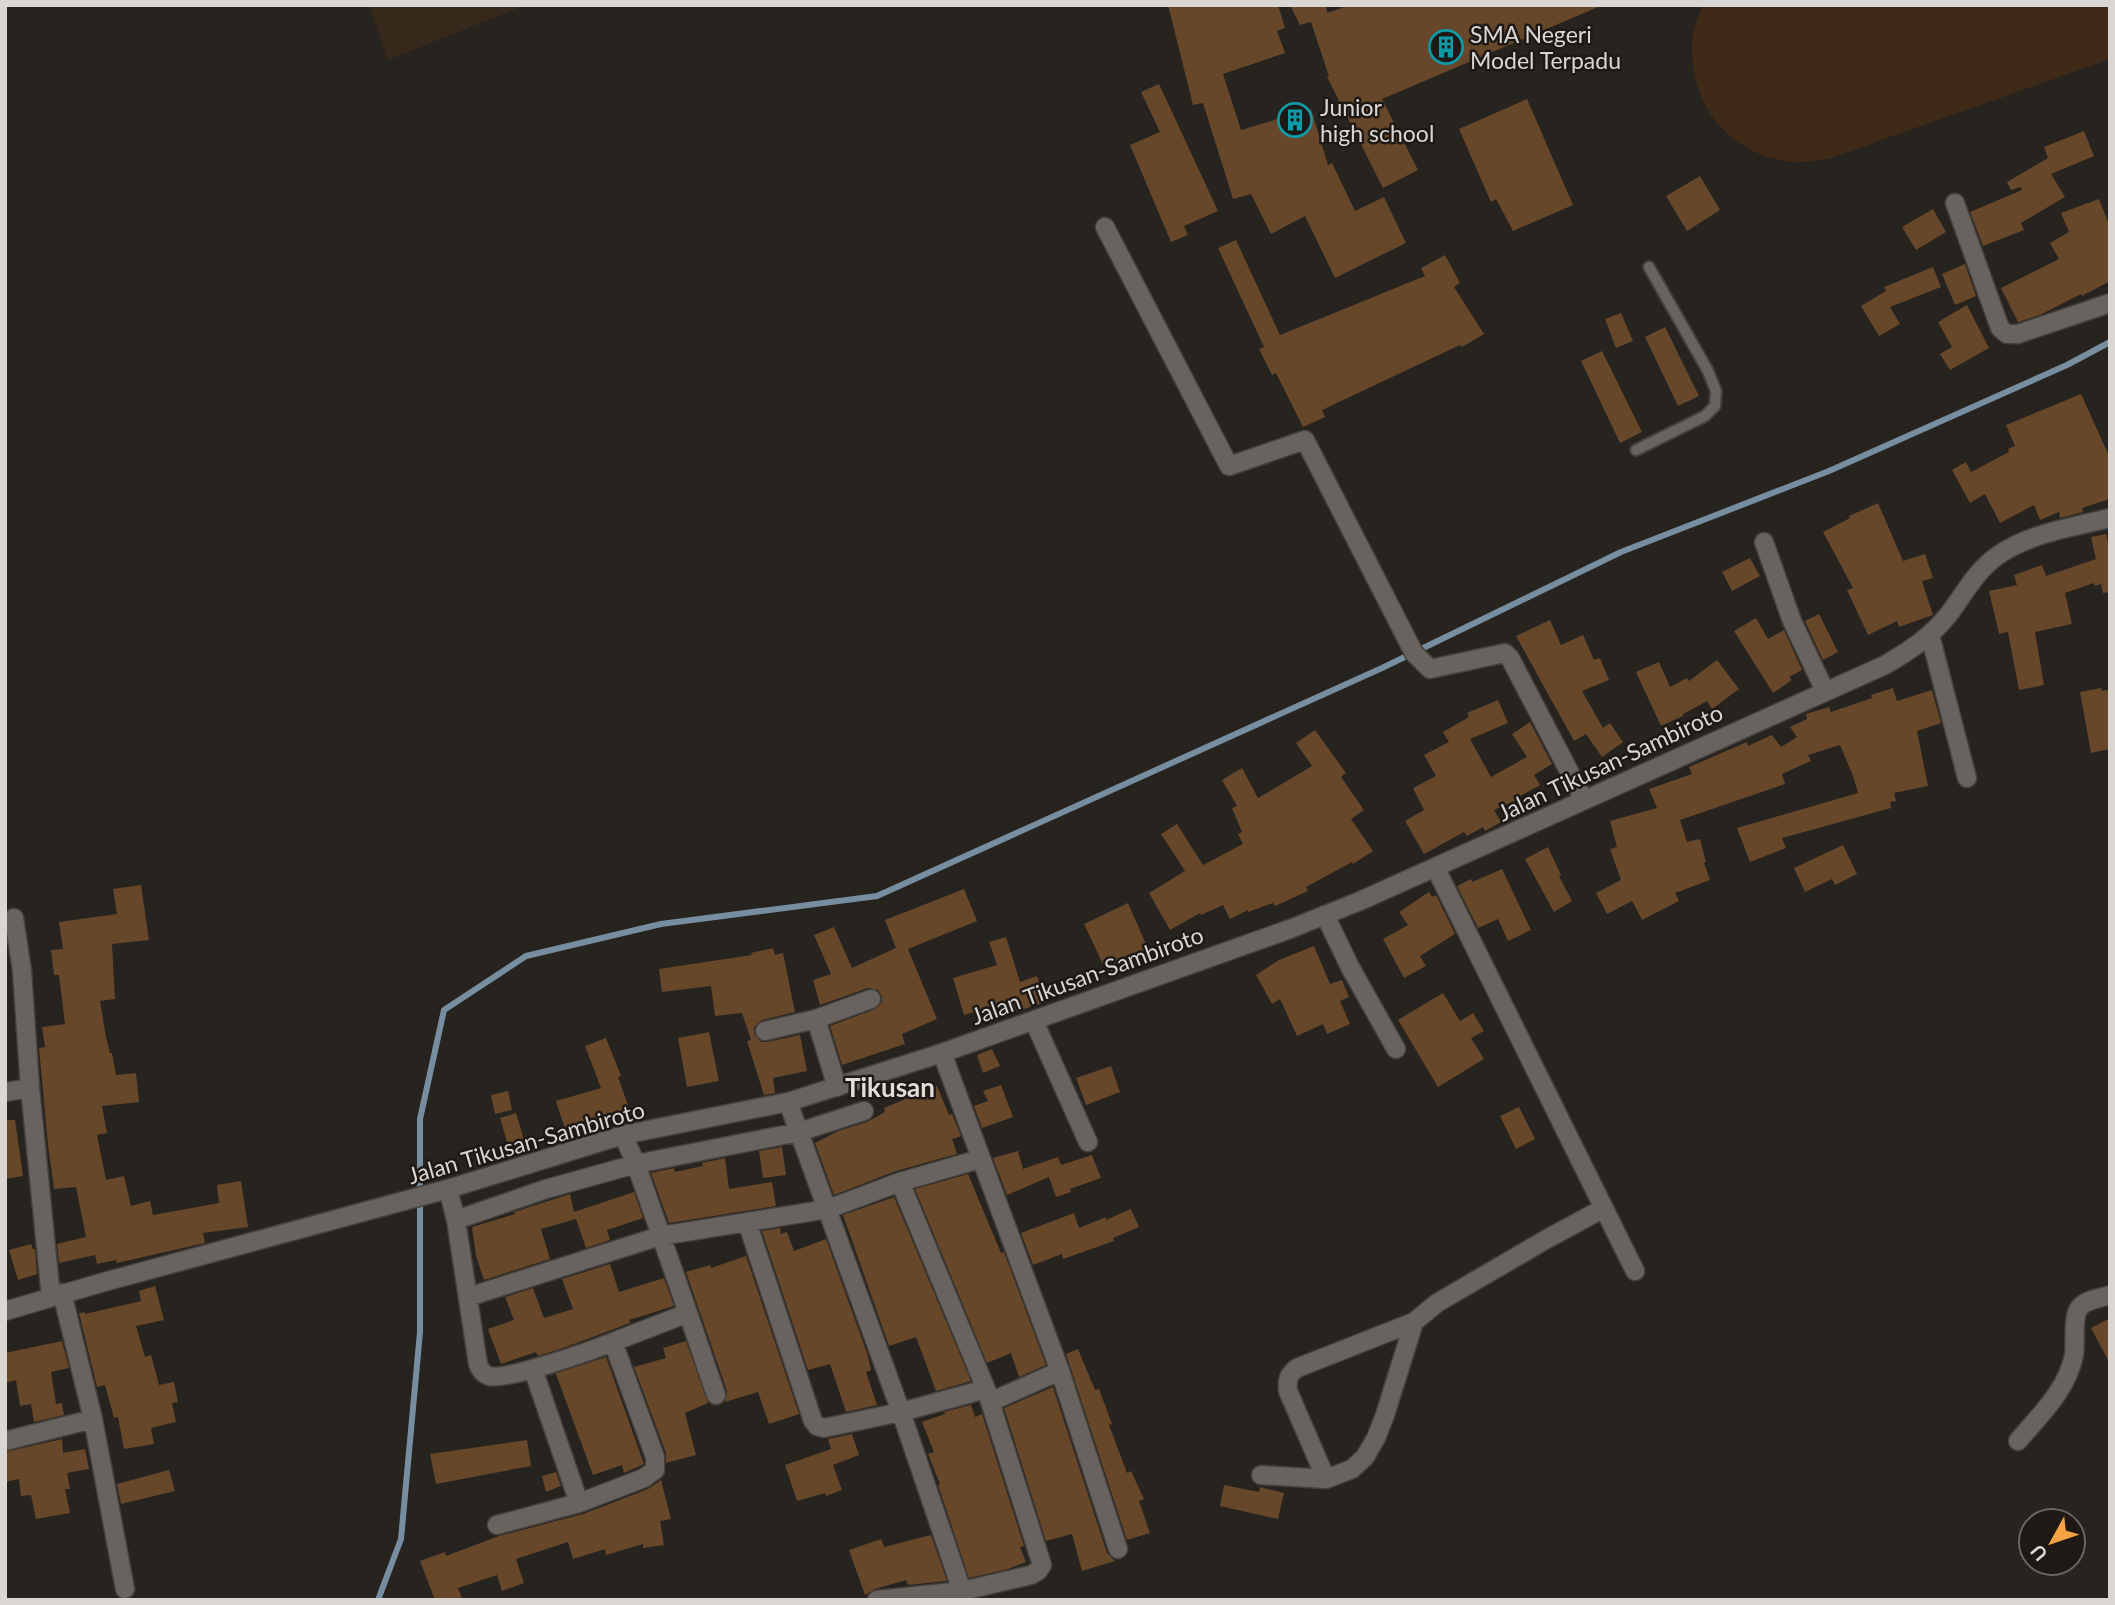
<svg xmlns="http://www.w3.org/2000/svg" width="2115" height="1605" viewBox="0 0 2115 1605" font-family="Lato,sans-serif">
  <rect width="100%" height="100%" fill="#27231f"/>
  <path fill="#36281b" d="M369 5H526L388 60Z"/>
  <path fill="#3f2a17" d="M1702 5H2110V59L1828 159C1816 160 1802 164 1790 162 1727 153 1689 104 1692 41 1692 30 1699 17 1702 5Z"/>
  <g fill="none" stroke-linecap="round" stroke-linejoin="round">
    <path stroke="#778ea1" stroke-width="6" d="M378 1600 401 1539 420 1332V1119L444 1010 526 956 661 924 877 896 1382 668 1621 552 1829 471 2067 365 2110 342"/>
  </g>
  <path fill="#66472a" d="M1168 5H1278L1285 28 1277 31 1285 53 1223 74 1241 130 1311 109 1328 165 1332 163 1355 211 1384 197 1406 243 1335 278 1305 216 1271 234 1251 194 1233 199 1203 103 1193 105Z
    M1290 5H1326L1327 13 1350 5H1603L1382 99 1418 170 1383 188 1327 77 1329 76 1311 22 1300 25Z
    M1159 84 1218 211 1184 226 1188 235 1171 242 1130 145 1160 132 1141 92Z
    M1527 99 1573 205 1513 231 1496 199 1491 202 1459 129Z
    M2084 131 2094 156 2051 174 2065 197 2021 223 2024 230 1983 246 1970 212 2022 190 2020 187 2011 190 2007 182 2048 158 2044 147Z
    M1700 176 1720 210 1687 231 1666 196Z
    M2099 199 2110 227V281L2082 296 2081 294 2040 315 2018 322 2001 288 2059 259 2050 243 2069 232 2061 213Z
    M1933 209 1946 232 1916 250 1902 227Z
    M1236 240 1280 335 1425 276 1421 268 1445 255 1460 283 1454 287 1484 334 1462 347 1460 345 1322 410 1325 417 1303 427 1276 373 1272 375 1259 349 1264 347 1218 248Z
    M1965 264 1976 296 1955 305 1942 274Z
    M1933 267 1941 287 1890 307 1900 324 1879 336 1861 306 1886 291 1884 287Z
    M1967 305 1989 348 1950 370 1940 354 1952 347 1938 322Z
    M1621 313 1633 341 1616 348 1605 319Z
    M1665 327 1699 396 1678 406 1645 337Z
    M1602 351 1642 432 1620 443 1581 361Z
    M2081 394 2110 458V499L2082 508 2083 512 2060 518 2059 512 2040 520 2034 505 2000 523 1985 494 1970 503 1952 470 1966 462 1971 472 2009 452 2008 449 2015 446 2006 425Z
    M1878 503 1903 561 1925 554 1933 578 1922 581 1933 615 1899 627 1897 621 1868 635 1847 590 1853 588 1823 532 1850 518 1849 516Z
    M2106 534 2110 551V592L2103 593 2101 584 2095 586 2094 583 2065 593 2072 624 2035 632 2044 685 2019 690 2008 632 1999 634 1989 591 2017 585 2014 575 2042 565 2046 576 2096 559 2091 537Z
    M1750 558 1760 576 1732 591 1722 572Z
    M1819 614 1838 652 1823 660 1805 621Z
    M1756 618 1768 639 1784 630 1802 670 1789 677 1792 680 1773 693 1734 631Z
    M1550 620 1561 645 1583 635 1594 660 1600 658 1609 680 1582 691 1603 728 1610 723 1623 742 1602 757 1586 734 1574 741 1516 636Z
    M1717 660 1739 689 1712 709 1707 701 1683 714V716L1661 726 1636 672 1659 662 1670 687 1687 678 1689 681Z
    M1893 688 1897 701 1932 690 1941 723 1917 731 1928 786 1894 793 1896 801 1890 802 1891 808 1782 838 1786 848 1750 862 1737 828 1858 793 1853 776 1840 745 1808 755 1811 761 1782 774 1785 784 1680 820 1687 842 1700 839 1706 862 1704 863 1710 880 1675 893 1679 901 1642 920 1632 901 1607 914 1596 893 1621 880 1610 849 1617 847 1610 821 1657 808 1649 789 1692 774 1689 767 1747 742 1748 746 1772 735 1781 747 1797 737 1790 727 1807 719 1806 714 1829 707 1831 712 1872 698 1871 695Z
    M2101 688 2102 691 2110 689V749L2091 753 2080 692Z
    M1498 700 1508 723 1470 739 1491 777 1527 757 1512 734 1530 722 1552 764 1534 775 1540 785 1518 797 1519 799 1494 810 1501 822 1485 831 1483 827 1467 836 1464 832 1424 854 1405 821 1424 810 1413 788 1436 776 1424 755 1449 742 1443 732 1469 717 1467 713Z
    M1315 730 1346 773 1341 777 1364 810 1351 819 1373 851 1353 864 1352 862 1306 887 1308 891 1275 906 1273 903 1248 912V910L1230 919 1223 905 1201 915 1200 913 1170 930 1149 893 1185 871 1161 834 1177 824 1203 865 1243 844 1238 834 1242 832 1232 808 1237 806 1222 780 1242 768 1258 798 1312 766 1296 743Z
    M1843 845 1857 874 1835 885 1832 879 1805 892 1794 868Z
    M1548 847 1561 875 1559 876 1572 901 1554 912 1525 859Z
    M1502 869 1531 930 1508 941 1498 919 1478 928 1457 886 1471 879 1472 882Z
    M141 885 149 940 112 944 115 999 100 1001 106 1037 110 1053H112L116 1075 136 1073 139 1102 102 1106 107 1133 97 1135 106 1180 124 1176 131 1206 150 1201 153 1215 219 1203 217 1185 241 1181 248 1227 203 1233 205 1243 117 1263 116 1260 97 1264 95 1255 59 1263 57 1244 86 1237 76 1187 54 1189 48 1145 39 1048 45 1047 42 1027 65 1024 59 975H54L51 950 63 949 59 922 117 914 113 889Z
    M964 889 977 921 908 949 937 1019 902 1034 905 1044 842 1065 830 1026 875 1009 882 1002V996L878 990 868 988 820 1005 813 980 831 974 814 935 834 927 852 968 896 948 885 920Z
    M1429 892 1432 897 1436 895 1455 934 1420 956 1426 966 1404 978 1383 939 1408 925 1399 912Z
    M1128 903 1152 958 1109 977 1084 924Z
    M1006 937 1020 982 1037 976 1046 1002 999 1017 996 1005 964 1015 953 978 997 965 989 942Z
    M1314 946 1330 984 1342 980 1349 997 1340 1001 1350 1024 1327 1034 1323 1024 1297 1036 1280 999 1272 1004 1256 975 1279 960Z
    M773 948 775 955 783 953 795 1012 762 1020 754 1027V1034L761 1042H767L800 1035 807 1071 773 1078 775 1093 764 1095 747 1041 751 1040 742 1013 715 1016 711 986 662 992 659 969 752 955 751 953Z
    M1443 993 1460 1021 1473 1013 1484 1031 1471 1038 1484 1059 1438 1087 1398 1020Z
    M709 1032 719 1081 687 1087 678 1038Z
    M606 1038 621 1076 618 1077 630 1111 566 1132 556 1101 601 1088 585 1046Z
    M992 1049 1000 1066 983 1073 977 1055Z
    M1111 1066 1120 1092 1086 1105 1076 1078Z
    M1001 1085 1013 1117 982 1128 974 1106 988 1101 983 1091Z
    M937 1086 949 1115 952 1114 961 1136 952 1139 957 1154 896 1171 834 1195 815 1143 838 1131 867 1122 885 1112 884 1108Z
    M508 1091 512 1110 495 1114 491 1095Z
    M1519 1107 1535 1139 1516 1149 1500 1116Z
    M516 1113 527 1150 511 1155 500 1118Z
    M5 1120H15L23 1176 5 1179Z
    M782 1147 786 1175 763 1178 759 1151Z
    M1018 1151 1023 1169 1058 1157 1061 1165 1092 1155 1101 1178 1070 1189 1071 1192 1056 1197 1049 1177 1007 1195 993 1158Z
    M725 1158 729 1189 772 1182 776 1206 669 1223 651 1173 674 1168 675 1172 703 1166 702 1163Z
    M968 1174 1001 1253 1004 1252 1046 1365 1019 1377 1011 1353 987 1363 915 1189Z
    M634 1192 643 1218 607 1230 610 1240 586 1248 576 1219 541 1229 550 1259 484 1280 476 1256 472 1227 515 1214 514 1212 570 1194 574 1212Z
    M894 1197 971 1381 936 1391 916 1337 889 1346 843 1215Z
    M1131 1209 1139 1227 1113 1238 1114 1241 1063 1259 1062 1254 1033 1265 1021 1233 1074 1213 1079 1228 1106 1217V1220Z
    M780 1228 781 1234 787 1232 794 1251 826 1239 867 1353 871 1370 866 1372 877 1405 846 1412 830 1364 808 1370 762 1231Z
    M31 1244 33 1249H35L37 1274 18 1280 9 1250Z
    M746 1256 799 1414 769 1424 758 1392 725 1402 727 1391 686 1272 710 1265 711 1268Z
    M610 1264 619 1292 664 1278 674 1306 629 1320 630 1323 566 1347 538 1356 536 1352 501 1364 488 1329 514 1320 505 1297 533 1288 544 1318 573 1309 562 1279Z
    M155 1286 164 1320 136 1326 145 1357 151 1355 159 1385 174 1382 178 1402 172 1403 176 1422 151 1428 154 1444 124 1449 118 1417 114 1418 105 1385 97 1387 79 1313 85 1312V1314L141 1301 139 1291Z
    M2110 1318V1364L2091 1328Z
    M62 1341 69 1368 51 1372 56 1404 62 1403 64 1415 34 1422 31 1404 20 1406 16 1380 5 1383V1353Z
    M686 1341 708 1403 685 1413 696 1455 666 1463V1453L634 1367 666 1358 663 1348Z
    M1078 1349 1095 1390 1099 1389 1112 1424 1109 1425 1127 1473 1131 1471 1144 1499 1139 1501 1150 1533 1127 1540 1066 1354Z
    M606 1357 644 1464 624 1473 622 1465 593 1475 556 1374 548 1376Z
    M1053 1387 1107 1553 1115 1561 1082 1571 1072 1534 1046 1541 1004 1408Z
    M971 1405 975 1417 982 1414 1024 1546 1020 1547 1026 1562 1008 1569 969 1578 938 1485 940 1484 928 1454 934 1452 922 1422 945 1414 944 1412Z
    M852 1434 859 1455 833 1465 842 1490 826 1496 825 1493 797 1501 785 1465 831 1449 828 1439Z
    M62 1439 63 1453 85 1449 89 1469 67 1473 70 1489H65L70 1513 36 1519 31 1495 21 1496 19 1479 5 1482V1452Z
    M527 1440 531 1466 436 1484 430 1454Z
    M169 1470 175 1491 121 1504 117 1484Z
    M556 1472 561 1486 546 1492 542 1476Z
    M661 1480 671 1519 660 1521 664 1545 643 1548V1544L606 1555 605 1549 573 1559 568 1542 516 1559 524 1583 502 1591 497 1575 458 1588 463 1600H435L420 1561 445 1552 446 1556 499 1536 583 1514 648 1489Z
    M1224 1485 1259 1492 1260 1487 1284 1493 1278 1519 1220 1506Z
    M931 1535 947 1581 908 1585 906 1580 875 1589 865 1595 849 1550 881 1539 884 1547Z"/>
  <g fill="none" stroke-linecap="round" stroke-linejoin="round">
    <g stroke="#44413d" stroke-width="14">
      <path id="lane" d="M1636 450 1705 416 1715 406 1716 391 1708 371 1649 267"/>
    </g>
    <g stroke="#44413d" stroke-width="21">
      <path id="street" d="M1955 203 2000 328 2007 334H2018L2110 303
        M1105 227 1229 466 1305 440 1414 653 1430 669 1505 653 1510 658 1584 800
        M1764 542 1792 621 1825 691
        M1930 635 1967 778
        M1436 869 1635 1271
        M1325 915 1350 967 1396 1049
        M14 918 22 971 30 1088 51 1297
        M816 1019 837 1087
        M1034 1021 1088 1142
        M765 1031 816 1019 871 999
        M942 1053 1060 1371 990 1402
        M5 1092 30 1088
        M448 1189 456 1220 478 1364C480 1370 483 1374 489 1376 506 1381 593 1350 613 1342L655 1457V1470L644 1478 579 1503 533 1369
        M456 1220 546 1189 636 1164 799 1132 864 1111
        M747 1222 813 1421 817 1426 824 1428 901 1412 788 1102
        M62 1293 93 1419 125 1589
        M468 1297 660 1236 828 1209 900 1182 980 1159
        M688 1313 716 1395
        M613 1342 688 1313 636 1164 623 1135
        M1060 1371 1118 1549
        M5 1441 93 1419
        M2018 1441C2040 1415 2067 1390 2074 1355 2076 1343 2072 1315 2080 1307 2086 1300 2100 1298 2110 1295
        M1261 1475 1326 1479 1352 1469 1365 1457 1376 1438 1385 1415 1414 1322 1437 1303 1545 1240 1604 1208
        M1326 1479 1288 1391C1287 1380 1288 1375 1297 1368L1414 1322
        M497 1525 579 1503
        M962 1591 901 1412 986 1389
        M877 1600 962 1591 1031 1575 1038 1571 1042 1565 986 1389 900 1182"/>
    </g>
    <g stroke="#44413d" stroke-width="21">
      <path id="secondary" d="M5 1311 104 1282 448 1189 623 1135 788 1102 942 1053 1290 929 1360 901 1885 665C1909 651 1932 636 1949 614 1964 594 1976 571 1997 556 2030 533 2072 527 2110 518"/>
    </g>
    <use href="#lane" stroke="#69635f" stroke-width="10"/>
    <use href="#street" stroke="#69635f" stroke-width="18"/>
    <use href="#secondary" stroke="#69635f" stroke-width="18"/>
  </g>
  <defs>
    <g id="building-ring" transform="scale(1.75)"><circle r="9.5" fill="#1e1915" stroke="#0f9aa8" stroke-width="1.5"/><path d="M-4-6H4V6H1V3H-1V6H-4ZM-2.5-4.3h1.7v1.8h-1.7ZM.8-4.3h1.7v1.8H.8ZM-2.5-1h1.7V.8h-1.7ZM.8-1h1.7V.8H.8Z" fill="#0f9aa8"/></g>
  </defs>
  <g fill-rule="evenodd">
    <use href="#building-ring" x="1446" y="47"/>
    <use href="#building-ring" x="1295" y="120"/>
  </g>
  <g text-anchor="middle" dominant-baseline="central" stroke-width="5" stroke-linejoin="round" paint-order="stroke">
    <g font-size="23" fill="#d9d6d3" stroke="#1e1915" text-anchor="start">
      <text x="1470" y="34">SMA Negeri<tspan x="1470" dy="26">Model Terpadu</tspan></text>
      <text x="1320" y="107">Junior<tspan x="1320" dy="26">high school</tspan></text>
    </g>
    <g font-size="23" fill="#d9d6d3" stroke="#1e1915">
      <text transform="translate(1610 762) rotate(-25)">Jalan Tikusan-Sambiroto</text>
      <text transform="translate(1087 975) rotate(-20)">Jalan Tikusan-Sambiroto</text>
      <text transform="translate(526 1142) rotate(-16)">Jalan Tikusan-Sambiroto</text>
    </g>
    <g font-size="26" font-weight="bold" fill="#e3dcd7" stroke="#1e1915">
      <text x="890" y="1087">Tikusan</text>
    </g>
  </g>
  <rect width="2115" height="1605" fill="none" stroke="#d9d6d3" stroke-width="14"/>
  <g transform="translate(2052 1542) rotate(230)"><circle r="33" fill="#1e1915" stroke="#696561" stroke-width="2"/>
  <path d="M0-5L12 26L0 18L-12 26Z" fill="#f5a345"/>
  <text y="-10" font-size="19" font-weight="bold" text-anchor="middle" fill="#d9d6d3">U</text>
  </g>
</svg>
